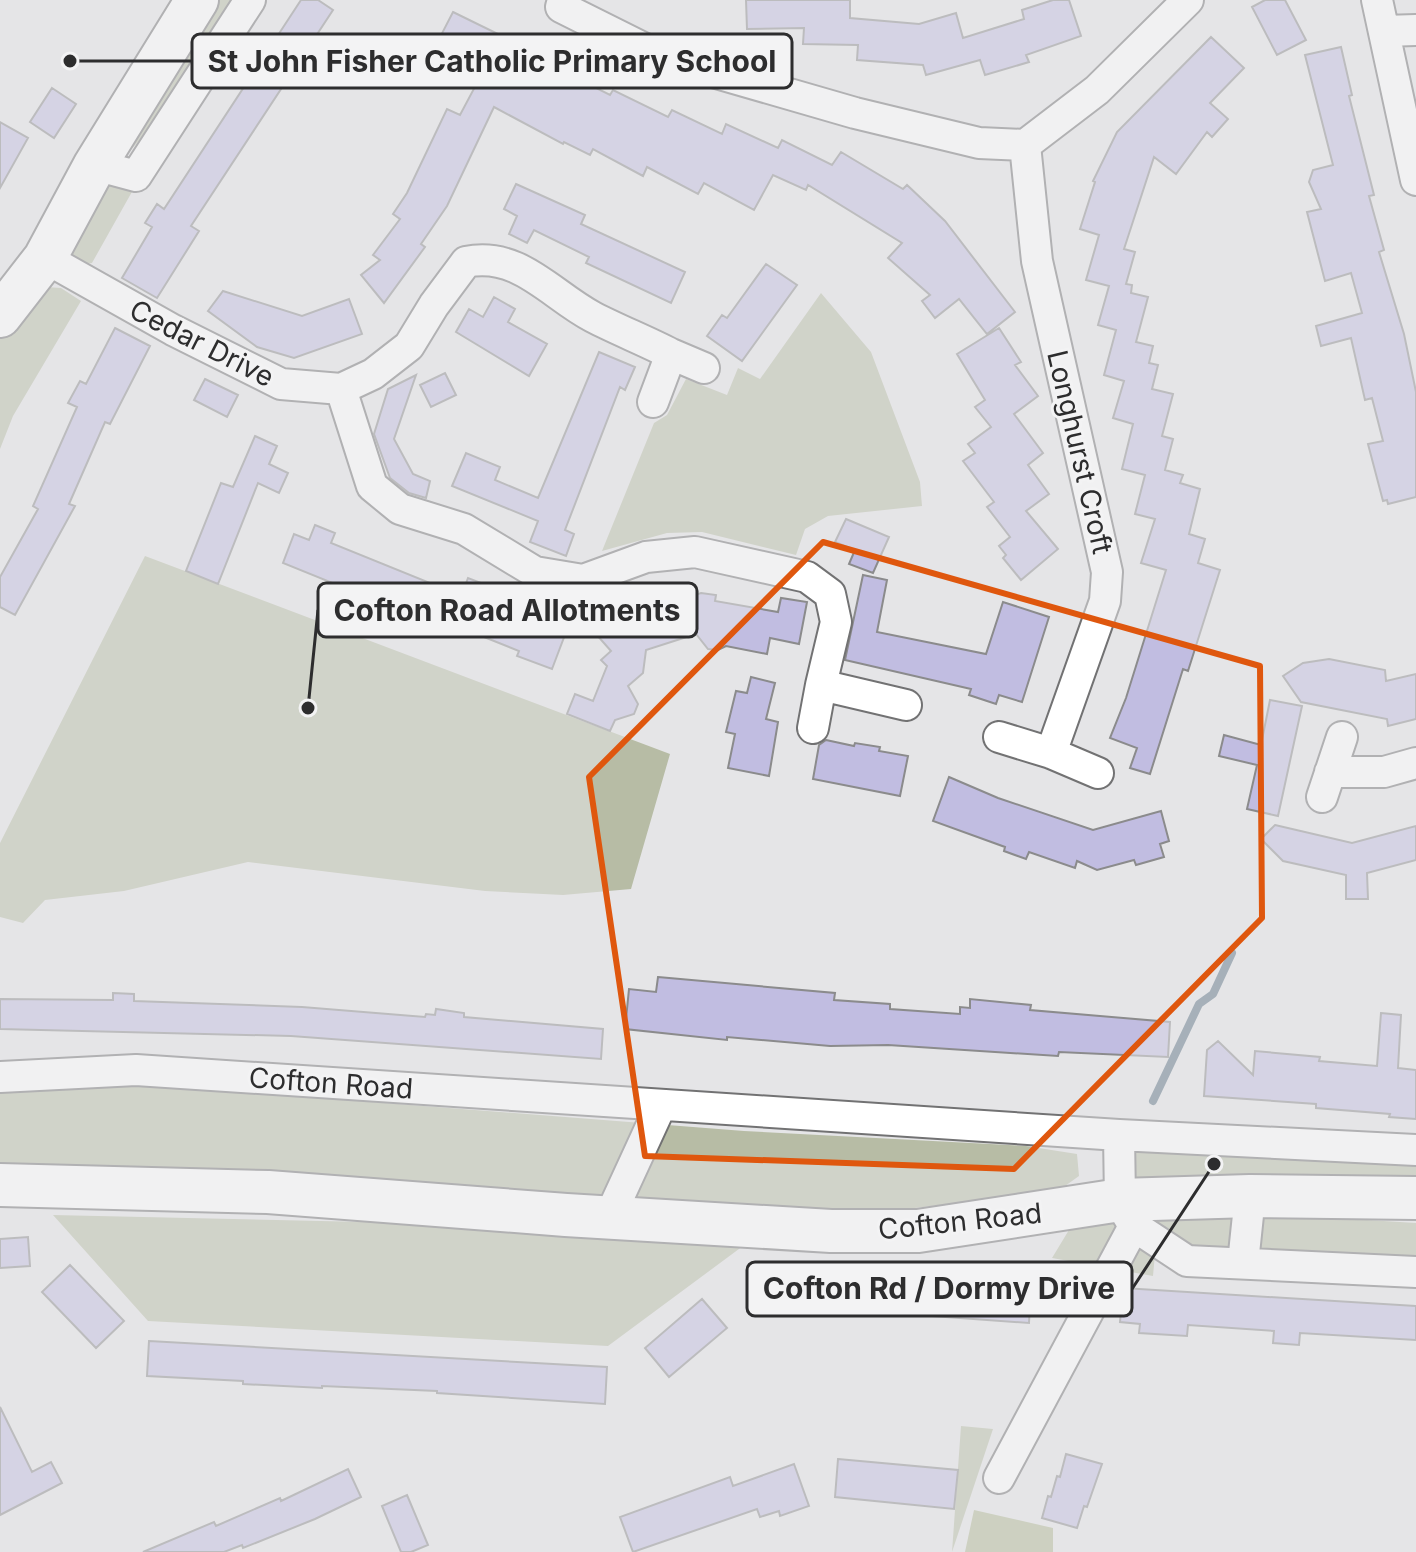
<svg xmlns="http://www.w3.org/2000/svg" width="1416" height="1552" viewBox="0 0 1416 1552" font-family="Inter,sans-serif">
  <rect width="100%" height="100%" fill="#e5e5e7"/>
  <path fill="#b7bca5" d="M209 0H232C216 24 142 149 124 155Z
    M98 177 133 190 92 263 85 264 71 254 69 241Z
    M46 287 61 288 81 301 13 416 0 449V337L14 313Z
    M821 293 871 352 920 482 922 506 828 516 805 529 796 555 702 532 667 533 602 551 654 423 667 415 686 379 727 395 738 368 760 379Z
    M145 556 670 754 631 889 563 895 485 891 248 862 124 891 45 900 23 923 0 917V843Z
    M131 1083 744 1131 1026 1146 1077 1154 1079 1176 1058 1191 856 1215 0 1171V1089Z
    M1134 1147 1416 1164V1178H1136L1127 1167Z
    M1237 1212 1416 1223V1264L1155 1254 1153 1276 1052 1258 1075 1220Z
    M53 1215 456 1224 743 1246 608 1346 148 1321Z
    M961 1426 993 1429 952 1552Z"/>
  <path fill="#afb792" d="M974 1510 1053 1528V1552H965Z"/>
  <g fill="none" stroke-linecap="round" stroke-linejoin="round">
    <path stroke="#5a7082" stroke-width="8" d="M1153 1101 1199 1004 1213 994 1232 953"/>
  </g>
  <path fill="#c1bde1" stroke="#8b8b8c" stroke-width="2" d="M301 0H318L333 10 191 226 199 231 157 298 122 278 152 227 145 223 157 204 164 209Z
    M746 0H850V18L919 24 956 13 963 38 1024 19 1022 10 1053 0H1069L1081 36 1026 55 1029 62 985 75 980 60 926 75 923 65 857 60 858 45 803 44 804 28 747 29Z
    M1265 0H1285L1306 40 1277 55 1252 7Z
    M453 12 502 36 500 40 610 95 613 90 668 117 672 110 722 134 726 124 778 148 782 140 832 165 841 152 903 189 907 185 945 221 1015 312 987 334 959 299 935 318 922 301 930 295 888 258 902 243 808 185 806 190 773 175 754 210 704 183 698 194 647 167 643 176 593 149 590 155 564 142 563 144 494 107 447 206 421 244 425 247 384 303 361 275 380 260 373 255 400 219 393 214 407 193 447 109 460 115 485 68 437 43Z
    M1211 37 1244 68 1210 103 1228 119 1212 137 1207 132 1176 174 1154 157 1124 249 1135 252 1126 284 1132 285 1131 293 1148 297 1136 342 1153 346 1149 363 1158 365 1152 389 1173 394 1162 436 1173 439 1165 470 1183 475 1180 483 1200 489 1189 534 1205 539 1198 563 1220 570 1188 671 1183 669 1150 774 1130 768 1137 748 1110 738 1126 698 1166 570 1141 563 1155 519 1135 514 1145 475 1122 469 1133 424 1113 418 1124 381 1104 375 1116 330 1098 325 1109 286 1086 280 1099 235 1080 229 1095 182 1093 181 1117 132Z
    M1341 47 1352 95 1349 96 1374 195 1369 196 1384 250 1379 252 1404 334 1416 392V497L1388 504 1387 500 1383 501 1368 444 1383 441 1372 398 1365 400 1351 338 1321 346 1316 326 1362 313 1351 273 1325 281 1307 212 1321 209 1309 182 1313 170 1333 165 1305 55Z
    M52 88 76 104 54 138 30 122Z
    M0 122 28 138 0 188Z
    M516 184 585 215 581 224 685 272 671 303 586 263 589 257 534 230 527 243 509 234 517 216 504 209Z
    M766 264 797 285 742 361 707 336 722 315 727 318Z
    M223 291 302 316 349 299 362 334 294 358 257 347 208 311Z
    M494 297 515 309 508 322 547 344 529 376 456 332 469 309 483 317Z
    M115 328 150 346 110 424 105 422 69 504 75 506 15 615 0 607V577L38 509 33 506 77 407 68 403 80 381 86 384Z
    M999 328 1021 362 1015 365 1038 396 1014 414 1043 453 1028 465 1049 494 1026 511 1058 549 1021 580 1003 558 1006 555 999 546 1010 537 987 507 994 502 963 461 975 453 968 444 991 427 975 407 985 400 957 354Z
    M599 352 635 367 625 390 620 387 565 530 574 534 566 556 530 542 538 521 452 486 466 453 500 467 495 480 538 498Z
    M445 373 456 395 431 407 420 385Z
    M416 375 394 439 413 474 430 481 426 498 409 493 390 478 374 434 388 389Z
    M205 379 238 395 227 417 194 400Z
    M255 436 277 446 269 464 288 473 279 493 258 483 218 584 186 571 221 483 233 487Z
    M846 519 889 537 873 573 849 564 855 550 835 542Z
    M315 525 335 533 331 543 447 590 448 588 462 594 468 578 515 596 510 611 566 632 552 669 517 656 519 651 474 633 428 615 426 621 283 563 294 534 309 540Z
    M863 575 887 580 877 632 986 654 1003 602 1049 617 1022 702 999 695 996 704 969 695 971 689 845 660Z
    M701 593 716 595 715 601 778 612 781 598 807 602 799 644 770 638 767 654 726 646 718 650 708 649 696 634 646 650 643 673 628 686 638 704 634 714 615 720 610 731 567 714 575 694 593 701 607 666 601 660 611 651 596 634 615 617 618 621Z
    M1329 659 1385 670 1386 681 1416 674V719L1388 726 1387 719 1301 702 1283 676 1303 663Z
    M751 677 775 683 766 719 778 722 769 776 728 768 735 734 726 732 736 691 747 693Z
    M1270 700 1302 706 1278 816 1247 809 1257 765 1219 756 1224 735 1261 745Z
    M826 740 854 746 855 743 880 747 879 751 908 756 900 796 813 779 819 745Z
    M949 777 998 798 1093 830 1161 811 1169 841 1160 844 1164 857 1136 865 1134 860 1097 870 1077 861 1075 868 1029 852 1026 859 1004 851 1005 847 933 821Z
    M1275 825 1352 843 1416 826V860L1367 873 1368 899H1346V875L1283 861 1261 839Z
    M658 977 835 993 834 1000 890 1004V1009L960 1014V1007L970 1008V999L1031 1005 1030 1010 1170 1022 1168 1057 1059 1052 1058 1056 888 1045 830 1046 727 1037V1040L625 1029 629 989 656 992Z
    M113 993 134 994V1001L302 1007 425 1017 426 1014 435 1015 436 1009 464 1013V1017L603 1029 601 1059 291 1036 0 1029V999L113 1000Z
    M1381 1013 1401 1015 1398 1068 1416 1070V1119L1389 1117 1390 1114 1316 1108V1104L1204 1096 1207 1050 1218 1041 1253 1075 1255 1051 1320 1057 1319 1061 1377 1066Z
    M28 1237 30 1266 0 1268V1239Z
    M70 1265 124 1321 96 1348 42 1292Z
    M757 1267 951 1282V1279L1031 1283 1029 1323 835 1309V1312L755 1308Z
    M1123 1288 1416 1306V1340L1300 1333 1299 1345 1273 1343 1274 1331 1188 1325 1187 1336 1139 1333 1140 1324 1120 1322Z
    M702 1299 727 1328 669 1377 645 1348Z
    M149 1341 607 1367 605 1404 437 1393V1391L322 1386V1388L243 1384V1381L147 1376Z
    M0 1407 32 1472 51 1462 62 1483 0 1515Z
    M1066 1454 1102 1464 1087 1507 1084 1506 1077 1528 1042 1518 1048 1496 1051 1497 1057 1476 1060 1477Z
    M838 1459 958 1470 954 1509 835 1497Z
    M794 1464 809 1506 780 1516 779 1511 760 1517 757 1509 633 1552 620 1517 730 1477 733 1486Z
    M348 1469 361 1497 315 1519 243 1548 242 1545 224 1552H143L214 1522 216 1526 280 1498 281 1501Z
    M407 1495 428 1545 411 1552H401L382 1506Z"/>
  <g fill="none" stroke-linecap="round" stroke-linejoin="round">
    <g stroke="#727273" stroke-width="34">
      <path id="street" d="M563 0 561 7 661 57 855 113 979 143 1025 145
        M1377 0 1416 180
        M1384 31 1416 30
        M95 165 136 176 250 0
        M45 258 173 330 281 384 341 389 373 374 409 346 434 305 466 262C519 251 551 295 593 317 618 330 646 341 671 354L653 402
        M671 354 704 368
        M341 389 372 486 400 509 464 529 535 572 583 580 646 557 695 552 807 577 830 594 836 622 821 685 906 705
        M813 728 821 685
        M999 737 1051 753 1098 773
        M1051 753 1105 601 1107 572 1037 261 1025 145 1097 90 1188 0
        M1330 772H1384L1416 763
        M1322 797 1342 737
        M0 1077 136 1070 1119 1135 1416 1150
        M1119 1135 1120 1200 1125 1211 1134 1226 1187 1261 1416 1272
        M609 1218 661 1105
        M1243 1263 1250 1196
        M999 1478 1134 1226"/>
    </g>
    <g stroke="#727273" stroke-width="46">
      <path id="secondary" d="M0 316 45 258 95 165 197 0
        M0 1185 268 1192 566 1215 831 1231H918L1120 1200 1250 1196 1416 1198"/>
    </g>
    <use href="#street" stroke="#fff" stroke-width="30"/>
    <use href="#secondary" stroke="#fff" stroke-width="42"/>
  </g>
  <path d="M0 0H1416V1552H0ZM823 542 1260 666 1262 918 1014 1169 645 1156 589 777Z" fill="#e5e5e7" fill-opacity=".55" fill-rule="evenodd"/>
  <path fill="none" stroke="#df570e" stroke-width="6" stroke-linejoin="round" d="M823 542 1260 666 1262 918 1014 1169 645 1156 589 777Z"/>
  <g text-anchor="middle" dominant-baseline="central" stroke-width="6" stroke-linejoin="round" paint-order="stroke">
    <g font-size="28" fill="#2d2d2e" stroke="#f3f3f4">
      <text transform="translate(202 343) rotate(27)">Cedar Drive</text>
      <text transform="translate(1080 452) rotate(77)">Longhurst Croft</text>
      <text transform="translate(331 1083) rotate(4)">Cofton Road</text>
      <text transform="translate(960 1221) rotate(-6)">Cofton Road</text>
    </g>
  </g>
  <path fill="none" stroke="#2d2d2e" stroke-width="3" d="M70 61L192 61M308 708L318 610M1214 1164L1132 1289"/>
  <g fill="#2d2d2e" stroke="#f3f3f4" stroke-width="3">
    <circle cx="70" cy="61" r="8"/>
    <circle cx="308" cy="708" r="8"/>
    <circle cx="1214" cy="1164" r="8"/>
  </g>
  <g fill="#f3f3f4" stroke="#2d2d2e" stroke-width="3">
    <rect x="192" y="34" width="600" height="54" rx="8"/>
    <rect x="318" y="583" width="379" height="54" rx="8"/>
    <rect x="747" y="1262" width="385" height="54" rx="8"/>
  </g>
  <g font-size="30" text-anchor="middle" font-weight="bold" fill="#2d2d2e">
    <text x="492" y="72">St John Fisher Catholic Primary School</text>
    <text x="507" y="621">Cofton Road Allotments</text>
    <text x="939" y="1299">Cofton Rd / Dormy Drive</text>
  </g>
</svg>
